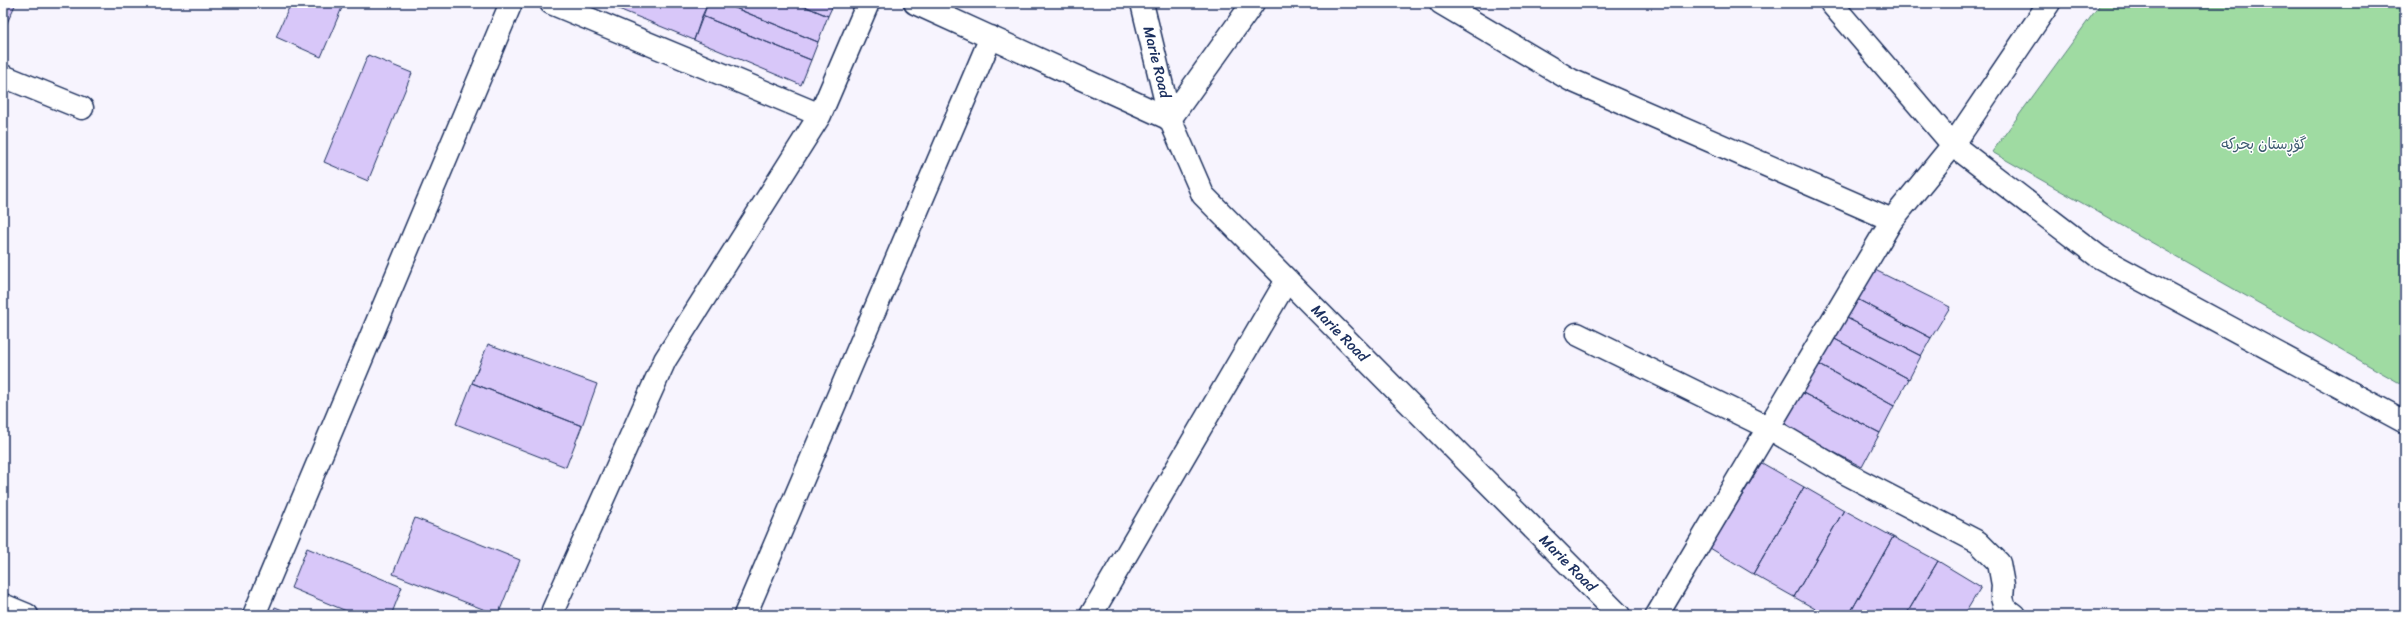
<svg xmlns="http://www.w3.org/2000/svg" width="2408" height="618" viewBox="0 0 2408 618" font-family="Sriracha,'Playpen Sans Arabic',sans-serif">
  <rect width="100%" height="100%" fill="#f7f4fe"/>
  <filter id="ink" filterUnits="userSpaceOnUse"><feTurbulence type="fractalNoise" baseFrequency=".025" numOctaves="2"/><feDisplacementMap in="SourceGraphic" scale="8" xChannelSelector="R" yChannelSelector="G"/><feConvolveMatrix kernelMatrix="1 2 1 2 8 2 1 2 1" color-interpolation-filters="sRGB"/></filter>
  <g filter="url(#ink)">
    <path fill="#9fdba2" stroke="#5d8580" d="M2101 3H2405V386L1992 152Z"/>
    <path fill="#d8c7f9" stroke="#1b2f5e" d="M3 3H16L3 32Z
      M291 3H344L321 57 276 37Z
      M604 3H708L694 40Z
      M708 3H723L818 42 811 60 702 16Z
      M723 3H797L828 16 818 42Z
      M797 3H834L828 16Z
      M702 16 811 60 801 85 694 40Z
      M368 55 412 73 368 181 324 162Z
      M1873 269 1950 307 1931 338 1857 299Z
      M1857 299 1931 338 1921 356 1845 317Z
      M1845 317 1921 356 1909 379 1833 338Z
      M1833 338 1909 379 1894 406 1818 364Z
      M488 344 597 384 582 426 472 383Z
      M1818 364 1894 406 1880 433 1801 392Z
      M472 383 582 426 566 467 456 424Z
      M1801 392 1880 433 1862 467 1782 425Z
      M1762 463 1804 487 1753 574 1710 548Z
      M1804 487 1844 510 1794 597 1753 574Z
      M1844 510 1893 537 1849 615H1826L1794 597Z
      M415 518 520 560 498 615 393 574Z
      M1893 537 1938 561 1906 615H1849Z
      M307 548 402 587 392 613 356 615 291 588Z
      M1938 561 1981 587 1964 615H1906Z
      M275 607 295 615H272Z"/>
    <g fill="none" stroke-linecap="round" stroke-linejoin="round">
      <g stroke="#1b2f5e" stroke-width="25">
        <path id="minor" d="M551 3 820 115
          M915 3 1170 119 1253 3
          M1441 3 1571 80 1892 220
          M1831 3 1953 145 2099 257 2405 422
          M3 76 82 108
          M1577 334 1769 428 1847 474 1978 542 1999 563 2003 585 2002 598 2005 608 2014 615
          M3 605 27 615
          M553 610 665 360 820 115 868 3
          M254 615 511 3
          M745 615 991 37
          M1091 615 1287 280
          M1657 615 1892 220 1953 145 2049 3"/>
      </g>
      <g stroke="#1b2f5e" stroke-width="25">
        <path id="major" d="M1142 3 1170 119 1203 195 1619 615"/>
      </g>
      <use href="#minor" stroke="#fff" stroke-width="22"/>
      <use href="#major" stroke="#fff" stroke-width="22"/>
    </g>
  </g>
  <g text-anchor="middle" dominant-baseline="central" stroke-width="3" stroke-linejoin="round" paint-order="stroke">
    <g font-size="15" fill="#1b2f5e" stroke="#fff">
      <text transform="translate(1157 62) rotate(76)">Marie Road</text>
      <text transform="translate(1340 333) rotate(45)">Marie Road</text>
      <text transform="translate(1568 563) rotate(45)">Marie Road</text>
    </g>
    <g font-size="15" fill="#3c5a6f" stroke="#fff">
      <text x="2264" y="144">گۆڕستان بحركه‌</text>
    </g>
  </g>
  <rect width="2408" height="618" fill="none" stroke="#fff" stroke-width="16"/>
  <rect x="8" y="8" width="2392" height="602" fill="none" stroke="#1b2f5e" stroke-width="1.5" filter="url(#ink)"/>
</svg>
